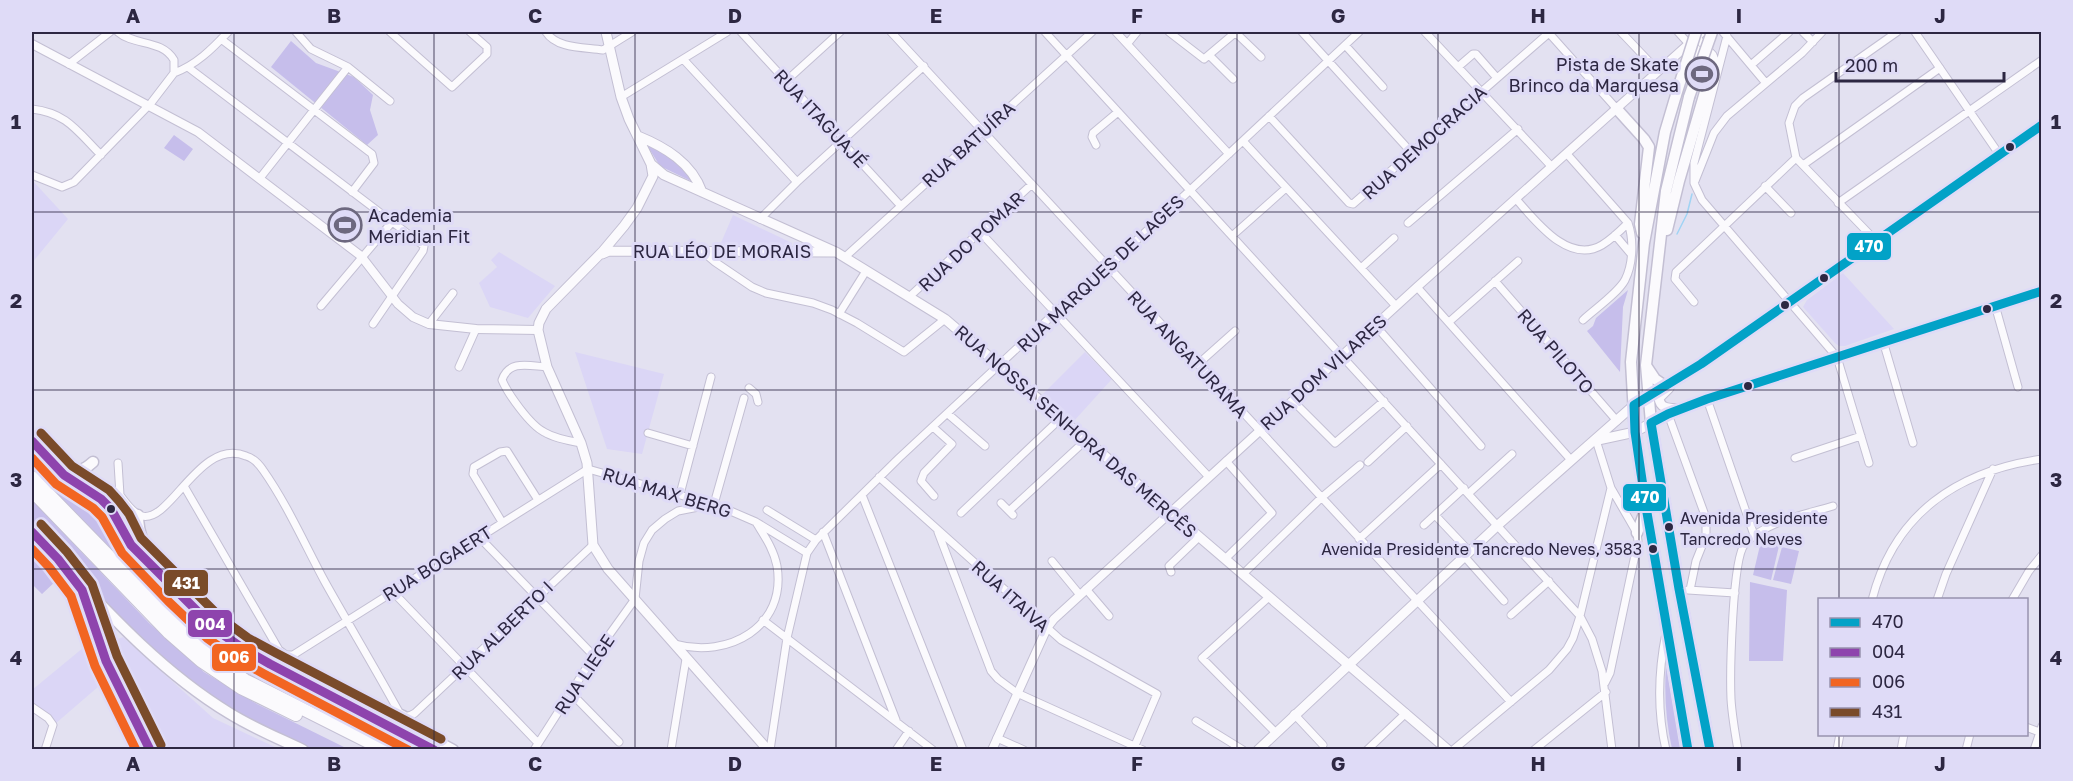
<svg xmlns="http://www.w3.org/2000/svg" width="2073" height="781" viewBox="0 0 2073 781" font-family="'Golos Text',sans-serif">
  <rect width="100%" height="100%" fill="#e3e1f1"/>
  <path fill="#dbd6f6" d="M32 180 68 219 32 263Z
    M733 215 792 243 790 248 720 245Z
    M499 252 555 286 528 318 490 307 479 283 497 267 491 260Z
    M1843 273 1894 329 1845 346H1839L1835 343 1803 307 1807 300Z
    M575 352 664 374 642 454 607 449Z
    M1085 352 1112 379 1073 422 1041 396Z
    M123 637 213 718 279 749H158L110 642Z
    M89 643 106 680 55 724 32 705V690Z"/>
  <path fill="#c6beeb" d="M291 41 316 63 354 77 373 95 370 110 378 135 367 145 271 67Z
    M174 135 193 149 184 161 164 148Z
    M649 145C667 153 683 167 695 183L660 166 648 147Z
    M1628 290 1623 307 1620 372 1587 331 1593 326 1596 318Z
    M32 454 202 628 235 653 343 710 339 712 294 697 254 677 214 652 184 626 32 469Z
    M32 500 149 623 204 672 257 704 348 749C337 749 322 752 311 749 300 746 289 739 278 734 180 689 105 602 32 525Z
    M1761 541 1779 546 1771 580 1753 575Z
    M1782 547 1799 551 1791 584 1773 580Z
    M32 554 57 580 42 594 32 584Z
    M1750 582 1787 590 1783 661H1749Z
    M1666 666 1680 749H1672C1666 722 1664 694 1666 666Z"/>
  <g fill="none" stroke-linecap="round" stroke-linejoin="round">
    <path stroke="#a1d4f4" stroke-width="1.5" d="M1677 234 1687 214 1692 194"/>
    <g stroke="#c3bfd3" stroke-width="9">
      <path id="minor" d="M296 32 311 49 348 67 390 101
        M390 32 452 87 487 54V47L470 32
        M546 32C557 49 584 47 603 50L632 32
        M741 32 900 205
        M891 32 1511 702
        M1045 32 1580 616 1592 639 1602 671 1612 750
        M1116 32 1229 154
        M1169 32 1204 59 1236 32
        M1235 32 1261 57
        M1302 32 1411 152
        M1425 32 1552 167
        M1548 32 1616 108
        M1621 32 1658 71
        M1678 32 1689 44
        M1723 32 1765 82
        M1803 32 1813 42
        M1915 32 1999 154
        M1727 36 1694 163V183L1702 200 1837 357 1869 463
        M1696 37 1713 55 1718 69
        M221 39 372 154 374 163 352 192
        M1128 43 1137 32
        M1345 45 1383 87
        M1209 55 1233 79
        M683 59 797 182
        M69 64 110 32
        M1751 65 1789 32
        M1458 67 1473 54H1476L1497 78
        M189 68 424 246 423 251 373 324
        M174 73C196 65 212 49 228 32
        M786 81 840 32
        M621 97 727 32
        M32 109C67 113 77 131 101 155
        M1269 116 1349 203 1353 204 1550 32
        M1243 141 1396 306
        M1096 145 1092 137 1093 133 1118 112
        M1567 154 1628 223C1634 240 1633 264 1625 280 1618 293 1595 309 1583 320
        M1803 165 1940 68
        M32 175 62 187 74 182 151 103 174 73V60C162 39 134 46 118 32
        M260 178 348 67
        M1695 181 1714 133 1727 116 1802 53 1822 32
        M1765 186 1791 213
        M1516 199C1535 220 1568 265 1602 245 1612 239 1620 231 1628 223
        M1838 203 2042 60
        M760 219 797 182 924 66
        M1408 223 1518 129
        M980 232 1209 477
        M1615 235 1631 254
        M1232 236 1286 188
        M1876 241 1796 158 1789 123 1795 106 1803 98 1897 32
        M707 251 708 256 715 262 752 287 766 293 813 303 832 310 857 323 904 352 945 319
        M845 257 1092 32
        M1361 268 1394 238
        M1495 281 1617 421
        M1417 287 1571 460
        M909 297 1032 184
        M1694 302 1675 279 1676 272 1796 158
        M1995 305 2018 387
        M321 306 392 222
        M839 314 866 271
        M1449 322 1518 261
        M429 324 453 293
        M1375 325 1481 446
        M1883 341 1913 443
        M1198 364 1235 331
        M459 367 476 329
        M547 367C530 366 509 359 502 380 508 394 530 425 544 432 554 438 569 441 581 443
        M749 388 756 394 758 402
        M1707 399 1754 535
        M1293 401 1335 443 1384 401
        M948 414 985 446
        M1668 414 1706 518V536L1696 561 1690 590
        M933 427 952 444 924 473 921 481 934 496
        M648 433 693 446
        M1596 440 1611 488 1637 533 1638 541 1610 673 1605 683
        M1795 458 1861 436
        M1368 462 1407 426
        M118 463 120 495C125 502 134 514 142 516 171 523 200 437 246 456 253 458 259 464 263 470 287 504 305 545 325 582 349 625 375 668 399 712 403 718 409 717 415 713L593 545
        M879 477 1061 640 1157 694 1133 750
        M184 486 279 650 286 655H293L588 469 719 506 756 522 807 553
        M1469 493 1512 454
        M680 494 711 377
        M862 495 963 750
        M1001 503 1013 515
        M767 510 816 540
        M1009 511 1086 440
        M961 513 1061 418
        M1435 515 1469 551
        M502 522 473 474 474 467 500 452 507 451 538 500
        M1424 525 1464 488
        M823 532 896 720
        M938 532 991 671 998 679 1017 693 1143 750
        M479 537 594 656
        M1359 539 1441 464
        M1464 556 1504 601
        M1225 559 1272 513 1226 461
        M1052 561 1080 595
        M1171 572 1169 566 1199 537
        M1243 574 1321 498 1360 465
        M1086 589 1109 616
        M1688 590 1735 593
        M392 591 538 743
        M1269 597 1202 658 1276 733
        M1872 600C1894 514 1957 471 2042 459
        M1937 600 1946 574 1993 469
        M2012 600 2029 571 2042 555
        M1511 615 1549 581
        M763 620 933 750
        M1666 633C1658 672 1657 711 1666 750
        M675 644C728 659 787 627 777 566 774 550 765 537 757 524
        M571 693 619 742
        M32 707 48 718 53 725 45 750
        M1294 714 1323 745
        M1196 721 1243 750
        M2026 727 2042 733
        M997 738 1024 750
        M534 750 594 656 635 599 639 561 644 543 652 530 665 519 678 511 714 504 744 398
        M671 750 686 659
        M770 750 787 638 807 553 816 540 899 458 1056 312 1108 267 1359 32
        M896 750 909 731
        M1367 750 1406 713
        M1453 750 1549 670 1567 649 1573 638 1580 616 1611 488
        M1534 750 1606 692
        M1738 750C1735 733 1732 716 1731 699 1730 676 1732 557 1745 544 1766 521 1804 515 1833 506
        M1837 750 1840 734
        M1901 750 1904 734
        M1966 750 1970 734
        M2034 750 2042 726"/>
    </g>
    <g stroke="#c3bfd3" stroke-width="10">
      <path id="tertiary" d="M32 44 198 132 361 256 398 304 413 317 429 324 476 329 538 330
        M1651 423 1668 414 1707 399 2042 291
        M79 586 84 596 106 661 150 750
        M992 750 1047 628 1054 619 1417 287 1702 32"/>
    </g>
    <g stroke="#c3bfd3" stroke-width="11">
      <path id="secondary" d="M606 32 621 97 629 119 651 164 653 176 637 208 624 226 603 251 546 309 539 323 538 330 547 367 581 443 587 463 593 545 608 569 768 750
        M638 136C665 147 692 163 702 192
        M651 164 664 175 836 252 945 319 1448 750
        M602 254 609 251 833 252
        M1669 388 1659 398C1660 410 1671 408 1680 409
        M1598 440 1635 432 1651 423
        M1258 750 1498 525 1634 405 1648 394 1682 377 1701 364 2042 125"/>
    </g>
    <g stroke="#c3bfd3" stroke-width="13">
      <path id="trunk" d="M1676 95 1665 132 1644 243 1631 362 1635 432 1646 507 1688 750
        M1689 97 1666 191 1646 365 1651 423 1679 589 1710 750
        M1616 108 1644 139 1649 147 1640 224 1642 233
        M1667 230 1679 181 1710 75 1707 60 1689 44
        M1647 367 1655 379 1665 386
        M32 441 177 593 214 628 242 648 270 664 435 750
        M54 461C72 468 77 477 93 462
        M138 515C138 535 145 547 156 564
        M32 532C93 596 153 667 229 713 253 728 278 738 303 750
        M1637 533 1645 511
        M372 713 392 718 401 715
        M403 716 408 726 453 750"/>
    </g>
    <g stroke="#c3bfd3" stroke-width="14">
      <path id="motorway" d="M32 477 176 625 210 656 245 680 384 750
        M32 491 169 633 201 661 241 688 296 715"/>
    </g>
    <use href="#minor" stroke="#fbfafd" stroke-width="7"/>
    <use href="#tertiary" stroke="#fbfafd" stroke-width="8"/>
    <use href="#secondary" stroke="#fbfafd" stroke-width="9"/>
    <use href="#trunk" stroke="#fbfafd" stroke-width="10"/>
    <use href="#motorway" stroke="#fbfafd" stroke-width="12"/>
    <g stroke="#c3bfd3" stroke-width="13" stroke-linecap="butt">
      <path id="trunk-bridge" d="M1676 95 1696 32
        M1689 97 1712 32"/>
    </g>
    <use href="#trunk-bridge" stroke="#fbfafd" stroke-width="10"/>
    <g stroke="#dfdbf7" stroke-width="14">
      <path id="bus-1" d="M1688 750 1646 507 1635 432 1634 405 1701 364 2042 125
        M1710 750 1679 589 1651 423 1668 414 1707 399 2042 291"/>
    </g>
    <g stroke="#dfdbf7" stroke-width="14">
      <path id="bus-2" d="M32 441 64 475 101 499 111 509 131 545 214 628 242 648 270 664 434 750
        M32 532 58 559 82 590 106 661 150 750"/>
    </g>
    <g stroke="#dfdbf7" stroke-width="14">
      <path id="bus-3" d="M32 458 56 484 93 508 102 517 122 553 168 601 207 638 235 658 264 674 408 750
        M32 549 49 567 71 596 95 666 136 750"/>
    </g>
    <g stroke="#dfdbf7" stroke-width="14">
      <path id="bus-4" d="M41 433 72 466 109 490 119 501 129 514 141 538 222 619 248 638 276 653 441 739
        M41 524 67 552 92 584 117 656 161 745"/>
    </g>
    <use href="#bus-1" stroke="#02a2c7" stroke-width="9"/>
    <use href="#bus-2" stroke="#8e44ad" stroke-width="9"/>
    <use href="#bus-3" stroke="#f26522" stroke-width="9"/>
    <use href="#bus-4" stroke="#7a4b2a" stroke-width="9"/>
  </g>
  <path fill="none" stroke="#2d2742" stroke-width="1.5" stroke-opacity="0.55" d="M234 32V750M434 32V750M635 32V750M836 32V750M1036 32V750M1237 32V750M1438 32V750M1639 32V750M1839 32V600M32 212H2042M32 390H2042M32 569H2042M1839 734V750"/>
  <defs>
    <g id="stadium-ring" transform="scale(1.725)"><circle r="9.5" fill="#dfdbf7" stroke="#6d687f" stroke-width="1.5"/><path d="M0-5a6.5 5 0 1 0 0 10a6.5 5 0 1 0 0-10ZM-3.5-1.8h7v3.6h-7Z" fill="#6d687f"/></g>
  </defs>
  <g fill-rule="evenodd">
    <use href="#stadium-ring" x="1702" y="74"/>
    <use href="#stadium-ring" x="345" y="225"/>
  </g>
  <g fill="#2d2742" stroke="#dfdbf7" stroke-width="2">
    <circle cx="2010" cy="147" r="5"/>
    <circle cx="1824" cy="278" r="5"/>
    <circle cx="1785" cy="305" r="5"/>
    <circle cx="1987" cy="309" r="5"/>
    <circle cx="1748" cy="386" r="5"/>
    <circle cx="111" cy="509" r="5"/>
    <circle cx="1669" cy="527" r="5"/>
    <circle cx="1653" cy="549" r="5"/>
  </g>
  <g text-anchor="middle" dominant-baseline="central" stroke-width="6" stroke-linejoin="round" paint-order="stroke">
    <g font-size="16" fill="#2d2742" stroke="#dfdbf7" text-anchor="start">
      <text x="1680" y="518">Avenida Presidente<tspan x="1680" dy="21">Tancredo Neves</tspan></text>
      <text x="1642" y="549" text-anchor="end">Avenida Presidente Tancredo Neves, 3583</text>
    </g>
    <g font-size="18" fill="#2d2742" stroke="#dfdbf7" text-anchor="end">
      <text x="1679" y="64">Pista de Skate<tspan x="1679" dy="21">Brinco da Marquesa</tspan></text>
      <text x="368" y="215" text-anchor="start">Academia<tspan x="368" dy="21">Meridian Fit</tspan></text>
    </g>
    <g font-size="18" fill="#2d2742" stroke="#dfdbf7">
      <text transform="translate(821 118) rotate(47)">RUA ITAGUAJÉ</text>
      <text transform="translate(1424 142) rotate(-42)">RUA DEMOCRACIA</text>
      <text transform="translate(968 144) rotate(-42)">RUA BATUÍRA</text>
      <text transform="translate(971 241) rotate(-43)">RUA DO POMAR</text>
      <text x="722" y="251">RUA LÉO DE MORAIS</text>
      <text transform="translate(1100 273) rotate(-43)">RUA MARQUES DE LAGES</text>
      <text transform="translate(1556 351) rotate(49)">RUA PILOTO</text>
      <text transform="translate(1188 354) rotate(47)">RUA ANGATURAMA</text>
      <text transform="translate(1323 372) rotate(-42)">RUA DOM VILARES</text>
      <text transform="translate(1076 431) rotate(41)">RUA NOSSA SENHORA DAS MERCÊS</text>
      <text transform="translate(667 492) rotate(17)">RUA MAX BERG</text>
      <text transform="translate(437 563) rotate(-32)">RUA BOGAERT</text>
      <text transform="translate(1011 596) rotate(42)">RUA ITAIVA</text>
      <text transform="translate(502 630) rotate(-44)">RUA ALBERTO I</text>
      <text transform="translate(584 674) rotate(-56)">RUA LIEGE</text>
    </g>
  </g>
  <g stroke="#dfdbf7" stroke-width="2">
    <rect x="1846" y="232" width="46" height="29" rx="6" fill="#02a2c7"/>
    <rect x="1622" y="483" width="45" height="29" rx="6" fill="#02a2c7"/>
    <rect x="163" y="569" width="46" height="28" rx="6" fill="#7a4b2a"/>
    <rect x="187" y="609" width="46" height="29" rx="6" fill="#8e44ad"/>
    <rect x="211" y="643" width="46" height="29" rx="6" fill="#f26522"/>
  </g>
  <g font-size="16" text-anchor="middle" font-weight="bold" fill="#fff">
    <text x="1869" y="252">470</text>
    <text x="1645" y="503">470</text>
    <text x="186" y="589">431</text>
    <text x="210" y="630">004</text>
    <text x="234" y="663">006</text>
  </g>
  <rect width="2073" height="781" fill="none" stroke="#dfdbf7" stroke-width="66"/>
  <rect x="1818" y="598" width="210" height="138" fill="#dfdbf7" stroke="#9893af" stroke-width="1.5"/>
  <rect x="1830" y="618" width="30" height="9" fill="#02a2c7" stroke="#9893af" stroke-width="1.5"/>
  <text x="1872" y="628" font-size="18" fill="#2d2742">470</text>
  <rect x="1830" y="648" width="30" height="9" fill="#8e44ad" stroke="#9893af" stroke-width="1.5"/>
  <text x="1872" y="658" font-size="18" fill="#2d2742">004</text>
  <rect x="1830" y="678" width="30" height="9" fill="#f26522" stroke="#9893af" stroke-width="1.5"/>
  <text x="1872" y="688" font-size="18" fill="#2d2742">006</text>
  <rect x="1830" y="708" width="30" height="9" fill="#7a4b2a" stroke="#9893af" stroke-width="1.5"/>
  <text x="1872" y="718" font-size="18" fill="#2d2742">431</text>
  <path d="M1836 72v9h168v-9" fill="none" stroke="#2d2742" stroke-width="3"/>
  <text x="1845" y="72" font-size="18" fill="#2d2742" stroke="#dfdbf7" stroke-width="4.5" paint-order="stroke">200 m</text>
  <rect x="33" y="33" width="2007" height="715" fill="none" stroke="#2d2742" stroke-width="2"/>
  <g font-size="20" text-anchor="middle" font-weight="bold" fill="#2d2742">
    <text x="133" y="23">A</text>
    <text x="334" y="23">B</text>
    <text x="535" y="23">C</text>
    <text x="735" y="23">D</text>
    <text x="936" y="23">E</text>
    <text x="1137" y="23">F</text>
    <text x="1338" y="23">G</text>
    <text x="1538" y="23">H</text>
    <text x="1739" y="23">I</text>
    <text x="1940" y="23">J</text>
    <text x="16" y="129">1</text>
    <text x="2056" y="129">1</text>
    <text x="16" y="308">2</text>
    <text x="2056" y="308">2</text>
    <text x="16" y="487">3</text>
    <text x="2056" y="487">3</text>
    <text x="16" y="665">4</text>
    <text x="2056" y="665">4</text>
    <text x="133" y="771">A</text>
    <text x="334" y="771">B</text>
    <text x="535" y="771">C</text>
    <text x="735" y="771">D</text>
    <text x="936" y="771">E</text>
    <text x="1137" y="771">F</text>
    <text x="1338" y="771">G</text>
    <text x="1538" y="771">H</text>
    <text x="1739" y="771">I</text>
    <text x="1940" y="771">J</text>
  </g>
</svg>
